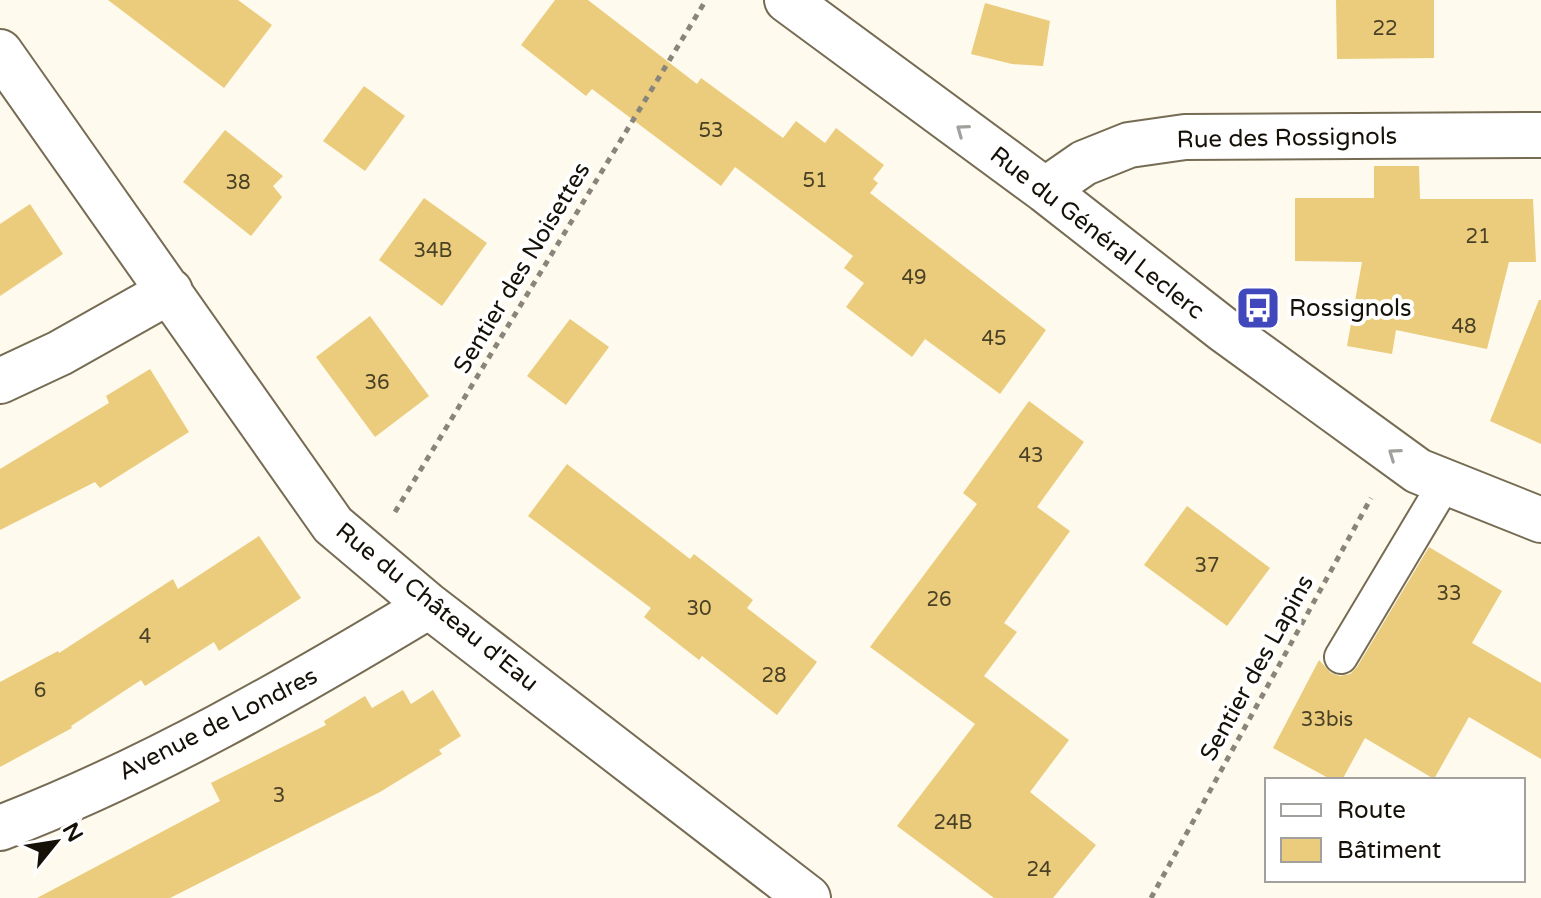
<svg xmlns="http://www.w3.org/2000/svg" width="1541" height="898" viewBox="0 0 1541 898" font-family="'Varela Round',sans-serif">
  <rect width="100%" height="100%" fill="#fefaee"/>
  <path fill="#eacc7c" d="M108 0H238L272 25 224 88Z
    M555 0H588L697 84 701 78 783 138 796 121 825 143 836 128 884 165 873 179 878 183 870 193 1046 330 1000 394 925 339 912 357 846 307 864 283 844 268 853 256 735 167 721 186 592 89 586 96 521 45Z
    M1336 0H1434V58L1337 59Z
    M985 3 1050 21 1043 66 1012 64 971 54Z
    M364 86 405 116 365 171 323 141Z
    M225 130 283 176 273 186 282 197 251 236 183 182Z
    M1374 166H1419L1420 199H1533L1536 262H1509L1487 349 1396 330 1392 354 1347 346 1362 262 1295 261V198H1374Z
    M424 198 487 243 442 306 379 260Z
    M30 204 63 254 0 296V224Z
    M1539 300H1541V444L1490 421Z
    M370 316 429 396 375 437 316 357Z
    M570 319 609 347 566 405 527 376Z
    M150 369 189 432 100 488 95 482 0 530V469L109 403 106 396Z
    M1029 401 1084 442 1037 507 1070 531 1004 623 1017 632 984 676 1069 740 1030 792 1096 845 1053 898H994L897 826 975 724 870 647 977 504 963 493Z
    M567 464 690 559 694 554 753 600 747 608 817 662 777 715 702 656 699 660 644 617 651 608 528 516Z
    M1187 506 1270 568 1227 626 1144 565Z
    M259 536 301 598 219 651 214 642 145 686 141 680 71 726 72 728 0 767V682L58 651 59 653 173 579 178 589Z
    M1429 547 1502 591 1472 643 1541 683V759L1469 717 1434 779 1365 738 1342 780H1332L1273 748 1319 660 1331 673 1340 676 1350 674 1357 667Z
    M403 690 411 704 433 690 461 736 439 750 442 754 380 792 170 898H37L220 801 211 783 326 725 324 721 365 696 372 708Z"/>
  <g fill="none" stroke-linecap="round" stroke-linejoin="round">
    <g stroke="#766c54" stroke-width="36">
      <path id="lane" d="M1341 657 1445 483"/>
    </g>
    <g stroke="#766c54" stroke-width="48">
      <path id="street" d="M787 0 1045 190 1224 330 1418 471 1541 520
        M0 52 333 525 429 606 808 898
        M1045 190 1084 163 1129 145 1185 137 1541 135
        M0 381 60 353 170 291
        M0 828C149 771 293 688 429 606"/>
    </g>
    <path stroke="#89857a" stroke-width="5" stroke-dasharray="6 6" stroke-linecap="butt" d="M395 512 706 0
      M1151 898 1371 498"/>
    <use href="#lane" stroke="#fff" stroke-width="32"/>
    <use href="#street" stroke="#fff" stroke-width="44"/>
  </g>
  <defs><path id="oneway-chevron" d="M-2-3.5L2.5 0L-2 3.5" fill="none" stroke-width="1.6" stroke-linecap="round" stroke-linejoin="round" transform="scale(2)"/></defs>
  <g stroke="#a1a09c">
    <use href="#oneway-chevron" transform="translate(962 130) rotate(-144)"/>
    <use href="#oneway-chevron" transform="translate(1394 454) rotate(-145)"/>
  </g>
  <defs>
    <g id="bus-square" transform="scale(2.3)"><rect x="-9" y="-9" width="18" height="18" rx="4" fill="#4048bc" stroke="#fff"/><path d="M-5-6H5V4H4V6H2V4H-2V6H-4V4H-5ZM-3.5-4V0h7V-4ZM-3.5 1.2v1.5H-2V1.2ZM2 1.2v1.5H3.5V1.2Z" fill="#fff"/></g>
  </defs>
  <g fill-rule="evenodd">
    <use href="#bus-square" x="1258" y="308"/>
  </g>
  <g text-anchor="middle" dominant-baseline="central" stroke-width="8" stroke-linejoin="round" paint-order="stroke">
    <g font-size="20" fill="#4a4025">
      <text x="1385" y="29">22</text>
      <text x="711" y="131">53</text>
      <text x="815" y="181">51</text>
      <text x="238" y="183">38</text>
      <text x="1478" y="237">21</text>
      <text x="433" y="251">34B</text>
      <text x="914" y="278">49</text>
      <text x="1464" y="327">48</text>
      <text x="994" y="339">45</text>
      <text x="377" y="383">36</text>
      <text x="1031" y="456">43</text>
      <text x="1207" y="566">37</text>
      <text x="1449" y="594">33</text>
      <text x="939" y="600">26</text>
      <text x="699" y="609">30</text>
      <text x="145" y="637">4</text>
      <text x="774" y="676">28</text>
      <text x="40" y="691">6</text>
      <text x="1327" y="720">33bis</text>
      <text x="279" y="796">3</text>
      <text x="953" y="823">24B</text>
      <text x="1039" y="870">24</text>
    </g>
    <g font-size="24" fill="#151108" stroke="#fff">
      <text transform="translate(1287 138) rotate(-1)">Rue des Rossignols</text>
      <text transform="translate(1097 233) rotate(38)">Rue du Général Leclerc</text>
      <text transform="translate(522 268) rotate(-59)">Sentier des Noisettes</text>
      <text transform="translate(437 607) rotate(39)">Rue du Château d'Eau</text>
      <text transform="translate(1257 668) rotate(-61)">Sentier des Lapins</text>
      <text transform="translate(218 724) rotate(-27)">Avenue de Londres</text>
    </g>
    <g font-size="24" fill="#151108" stroke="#fff" text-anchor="start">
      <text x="1289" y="308">Rossignols</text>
    </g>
  </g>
  <rect x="1265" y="778" width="260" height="104" fill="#ffffff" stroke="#a1a09c" stroke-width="2"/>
  <rect x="1281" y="804" width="40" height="12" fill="#ffffff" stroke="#a1a09c" stroke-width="2"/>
  <text x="1337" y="818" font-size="24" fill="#151108">Route</text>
  <rect x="1281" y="838" width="40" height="24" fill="#eacc7c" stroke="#a1a09c" stroke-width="2"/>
  <text x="1337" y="858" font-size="24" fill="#151108">Bâtiment</text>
  <g transform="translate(56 842) rotate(60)" stroke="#ffffff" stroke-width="6" paint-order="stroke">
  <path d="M0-6L14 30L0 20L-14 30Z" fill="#151108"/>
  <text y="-12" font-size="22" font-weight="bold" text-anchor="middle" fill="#151108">N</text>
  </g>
</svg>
